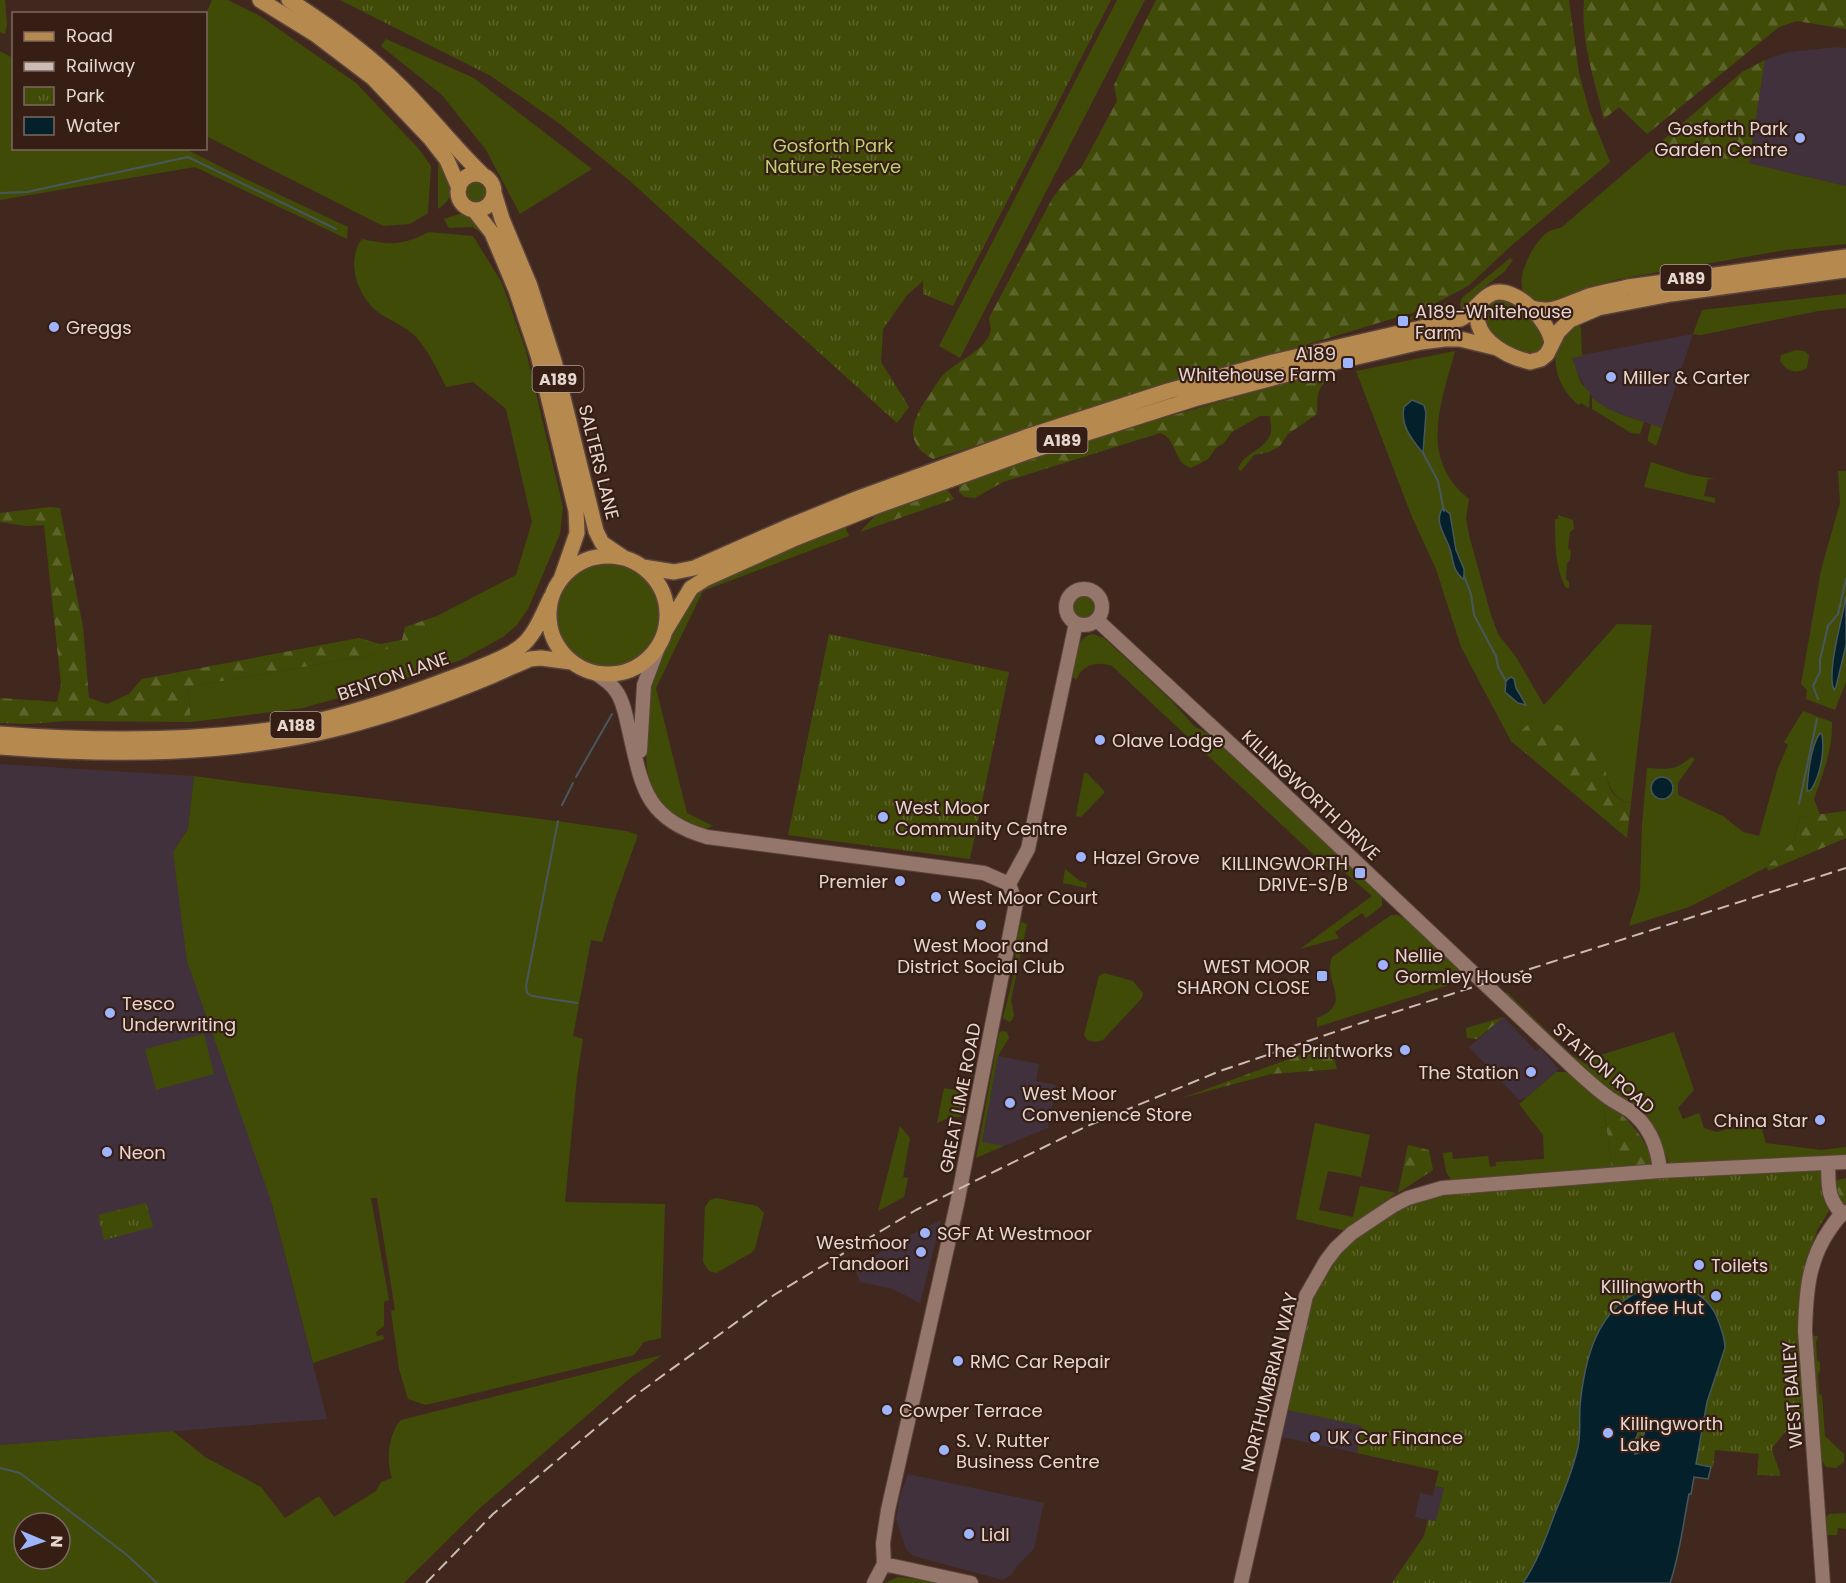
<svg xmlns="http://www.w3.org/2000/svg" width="1846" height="1583" viewBox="0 0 1846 1583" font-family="Poppins,sans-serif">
  <defs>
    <pattern id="forest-firs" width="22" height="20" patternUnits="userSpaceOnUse" patternTransform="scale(1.5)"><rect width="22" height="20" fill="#414b08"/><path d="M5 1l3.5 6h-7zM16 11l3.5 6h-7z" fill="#5c642b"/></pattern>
    <pattern id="park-tufts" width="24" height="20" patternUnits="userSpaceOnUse" patternTransform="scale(1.5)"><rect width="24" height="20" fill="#414b08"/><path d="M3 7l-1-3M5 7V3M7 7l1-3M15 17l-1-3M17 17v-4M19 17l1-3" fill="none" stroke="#5c642b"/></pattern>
  </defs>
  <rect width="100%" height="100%" fill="#41281f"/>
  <path fill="#41313c" d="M1837 47 1846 48V186L1749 163 1765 60 1788 52Z
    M1693 334 1662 428 1612 411 1601 405 1587 391 1575 368 1572 357Z
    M0 764 194 776 188 829 173 852 271 1201 327 1419 0 1445Z
    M1504 1017 1536 1051 1540 1048 1559 1069 1526 1098 1519 1100 1469 1047Z
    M998 1056 1039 1064 1036 1081 1056 1085 1048 1128 1004 1146 982 1143Z
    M941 1220 920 1303 893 1289 860 1282 855 1269 898 1241Z
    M1288 1410 1363 1426 1357 1453 1282 1437Z
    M908 1474 1044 1503 1034 1549 1018 1565 1012 1574 1003 1580 917 1557 911 1554 906 1549 896 1519 900 1496Z
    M1435 1486 1444 1488 1436 1522 1415 1517 1420 1493 1433 1496Z"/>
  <path fill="#414b08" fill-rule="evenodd" d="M0 0H5L7 25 5 34 0 32Z
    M212 0H228L260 16 356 83 418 148 431 166 428 213 410 224 383 226 206 136V14Z
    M1117 0H1145L960 358 939 346Z
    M386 39 474 78 592 169 520 214 486 150 442 95 381 46Z
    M0 51 13 58 14 148 186 149 231 172 348 227 347 239 195 167 0 200Z
    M1663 140 1670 149 1749 163 1846 186V244L1785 250 1614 280 1548 302C1502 304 1526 253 1544 235 1549 230 1556 229 1562 227Z
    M438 158C448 177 462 193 438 209Z
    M463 192a13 13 0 1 1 26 0a13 13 0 1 1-26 0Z
    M459 214H468L486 235 472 227 449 228 444 219Z
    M429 232 473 236 502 283 526 351 563 507 560 534 528 609 517 625 503 637 461 660 392 683 303 708 191 722 188 687 372 655 435 623 437 616 516 575 532 522 506 409 473 382 446 387C437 369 429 351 415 336 405 326 391 321 379 313 358 298 345 261 362 239 391 245 402 246 429 232Z
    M1510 258 1513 260 1504 272 1478 292 1462 310 1460 304 1462 298Z
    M1846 294V308L1818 311 1701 335 1693 334 1702 310Z
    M1494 299H1508L1539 323 1545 343C1542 347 1540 352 1535 353 1520 358 1490 333 1481 322L1483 309Z
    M1446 303 1448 315 1408 320V318Z
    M1578 323 1581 328 1582 356 1572 358 1581 383 1590 393 1589 408 1581 403 1579 405C1559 390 1547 359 1563 336 1567 331 1573 327 1578 323Z
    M1796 350 1804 351 1809 355 1807 368C1795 375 1787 371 1780 361L1781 355Z
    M1455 351C1441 404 1418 458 1469 499L1466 518 1469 535 1491 615 1498 634 1516 657 1544 705 1617 624 1652 625 1631 803C1609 798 1607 780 1603 760L1535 717 1511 741 1461 647 1436 569 1412 517 1356 371Z
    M1592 397C1606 411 1626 416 1644 422L1640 434 1631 433 1592 409Z
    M1651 424 1662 428 1656 446 1648 441V437Z
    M1651 462 1691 475 1716 479H1708L1704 496 1715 498V503L1644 487Z
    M1838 471H1846V682L1835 710 1806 699 1807 690 1801 684 1821 570 1840 503Z
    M1558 515 1573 520 1574 529 1570 532 1568 548 1571 551 1570 560 1567 563 1566 579 1569 582V588H1566C1555 568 1555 542 1555 519H1558Z
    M845 525 849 536 703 591 656 688 687 813 713 826 705 829C647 810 643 777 647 722 649 706 647 686 652 672 655 663 660 655 664 647 675 624 684 605 701 585Z
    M554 615a54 54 0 1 1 108 0a54 54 0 1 1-108 0Z
    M1070 607a13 13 0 1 1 26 0a13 13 0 1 1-26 0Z
    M1093 634 1104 638 1172 701 1194 726 1210 735 1380 893 1382 897V906L1366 918 1362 913 1335 932 1339 938 1300 949 1372 896 1342 870 1338 872 1330 870 1112 666C1097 661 1083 664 1076 680L1072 676C1075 660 1075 636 1093 634Z
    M1803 711 1832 722C1833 748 1823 774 1814 799L1820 815 1800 817 1793 842 1767 867 1689 907 1629 926 1640 890 1642 825 1647 768C1666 769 1677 771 1691 757L1695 759 1678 783V795L1723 816 1743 832 1759 836 1778 768 1788 745 1784 742Z
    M1084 773H1087L1105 792 1081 817 1076 816Z
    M194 776C338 796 482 809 626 831L638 835 616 896 602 942 591 940 573 1036 583 1039 577 1077 565 1202 665 1204 661 1338 644 1342 634 1355 447 1400 425 1405 408 1399 399 1369 391 1311 395 1310 377 1198H371L389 1300 384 1302V1326L376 1332 377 1336 383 1335 384 1339 313 1363 271 1201 187 961 173 852 188 829Z
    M1065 869 1080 881 1087 883 1086 888 1063 883Z
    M1391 915H1397L1406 919 1468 979 1317 1027V1018C1355 1003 1322 982 1332 957Z
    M1021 922 1027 924 1011 1000 1014 1015 1012 1020 1009 1022 1003 1018 1016 965 1015 948Z
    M1104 973 1133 981 1143 993 1142 998 1103 1040 1095 1042 1087 1040 1084 1035 1099 976Z
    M1507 992 1572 1055 1586 1064 1590 1063 1588 1059 1674 1032 1694 1090 1678 1108 1683 1119 1699 1113 1704 1128 1717 1132 1759 1120 1766 1143 1821 1150 1846 1147V1156L1669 1164 1654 1126 1641 1111 1591 1077 1505 994Z
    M1002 1031 1007 1032 1009 1038 998 1056 982 1142 1004 1146 976 1158 999 1033Z
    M204 1034 214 1074 156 1090 145 1049Z
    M1556 1072H1567L1611 1105 1604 1107 1612 1171 1453 1182 1446 1172 1443 1153 1452 1152 1453 1159 1488 1156 1490 1167 1496 1166V1162L1544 1159 1543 1135 1519 1104Z
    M944 1088 966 1092 961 1117H950L937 1123Z
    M1315 1123 1370 1135 1361 1177 1328 1171 1319 1210 1353 1217 1360 1186 1396 1193 1346 1231 1296 1219Z
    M900 1126 910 1138 903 1177 908 1178 904 1197 878 1211Z
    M716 1198 757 1206 764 1213 755 1249 751 1253 716 1273 709 1271 703 1262 705 1207 710 1200Z
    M1812 1336H1818L1816 1342 1817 1360 1820 1362V1371L1818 1374 1819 1393 1822 1396 1825 1436 1844 1454V1462L1836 1468 1826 1467 1821 1459Z
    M662 1355 629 1379 480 1508 404 1583H0V1445L173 1431 205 1457 261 1487 285 1518 319 1496 334 1517 376 1491 381 1482 392 1478C386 1461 388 1434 401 1420ZM24 1523H60V1559H24Z
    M1846 1513V1529L1838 1528 1837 1535H1827L1826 1517 1829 1514Z
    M898 1577 949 1583H885Z"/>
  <path fill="url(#forest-firs)" d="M1156 0H1569L1579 73 1589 110 1610 162 1512 245 1468 286 1425 309 1155 390 933 459C901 442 913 418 930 394 934 388 938 380 943 375 957 361 979 354 989 336 992 330 990 324 989 318L1052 199 1064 183 1081 168 1117 101 1114 85Z
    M1584 0H1846V29L1797 21 1779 27 1647 134 1619 107 1604 119C1594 78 1581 43 1584 0Z
    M1765 60 1749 163 1670 149 1663 140 1742 72Z
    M1318 374 1325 376 1326 381C1315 392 1318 400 1317 414L1288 434 1280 446 1269 452 1254 455 1241 471 1238 469C1243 453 1268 449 1271 432 1272 428 1270 421 1270 416H1260L1232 432 1224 443 1216 448 1208 459 1191 468C1173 463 1177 438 1160 433L1003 482 975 498 965 497 959 492V487L963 482 1086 440Z
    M947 489 954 499 860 532 875 516Z
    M50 507 60 508 83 627 89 698 107 704 129 694 142 679 359 638 380 644 402 640 405 627 437 616 435 623 414 638 372 655 188 687 191 722 66 721 28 724 0 723V698L57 702 61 684 44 525 26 526 0 522V513Z
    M1535 717C1552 723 1582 732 1594 744 1614 763 1596 796 1631 803L1627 838 1511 741Z
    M1846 811V838L1768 871 1767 867 1793 842 1800 817Z
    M1504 1017 1477 1039 1467 1038 1466 1028Z
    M1330 1044 1337 1069 1271 1074 1182 1098Z
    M1611 1105C1631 1122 1643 1136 1653 1160L1650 1166 1612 1171 1604 1107Z
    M1408 1145 1429 1150 1433 1170 1398 1193Z
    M1846 1178V1207L1844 1208 1833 1195 1834 1181Z"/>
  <path fill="url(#park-tufts)" d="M340 0H1111L953 306 923 294V281L907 295 883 329 881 362 909 407 897 423 630 181 560 124 491 76Z
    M829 634 1009 672 970 859 788 835Z
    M1821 1167 1822 1190 1829 1211 1817 1230 1802 1286 1798 1340 1800 1351 1804 1420 1799 1428 1787 1430 1772 1448C1773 1458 1780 1467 1780 1476L1757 1475 1759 1454 1715 1450 1713 1467H1711L1708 1479 1694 1477 1691 1494H1689C1683 1524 1680 1554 1670 1583H1392L1424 1536 1428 1520 1436 1521 1444 1488 1435 1486 1439 1471 1357 1453 1362 1426 1288 1410 1314 1293 1341 1251 1387 1216 1433 1196 1646 1176Z
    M146 1203 153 1227 104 1240 98 1215Z"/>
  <path fill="#04202a" stroke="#48575c" stroke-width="1.5" fill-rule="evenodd" d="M1412 400 1424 405 1426 413 1423 453C1412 440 1400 425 1404 407Z
    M1443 508 1450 514 1456 550 1464 569V578L1463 579C1452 570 1454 561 1450 549 1446 536 1433 521 1443 508Z
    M1846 596V645L1836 687 1834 690C1826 672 1843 617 1846 596Z
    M1511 677 1514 679 1516 688 1526 705 1518 703 1505 692 1506 681Z
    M1820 733 1822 735C1825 752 1820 776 1811 790L1807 791C1808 774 1810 747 1820 733Z
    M1651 788a11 11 0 1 1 22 0a11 11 0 1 1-22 0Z
    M1663 1285C1689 1286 1709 1295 1718 1320 1722 1330 1725 1338 1725 1348L1707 1402 1696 1464 1711 1467 1708 1479 1694 1477 1691 1494H1689C1683 1524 1680 1554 1670 1583H1523C1538 1561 1546 1537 1555 1513 1564 1491 1573 1470 1578 1447 1581 1434 1579 1420 1580 1406 1585 1352 1601 1294 1663 1285ZM1640 1428H1643L1645 1430 1639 1453 1635 1454 1633 1446Z"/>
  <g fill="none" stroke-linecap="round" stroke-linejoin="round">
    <path stroke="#48575c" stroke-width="2" d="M0 193 27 192 188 157 336 229
      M1423 453 1438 481 1444 511
      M1464 576 1471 594 1474 615 1496 656 1498 667 1506 681
      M1818 699 1813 686 1820 672V660L1828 626 1838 614 1846 579
      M576 777 612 714
      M1799 804 1817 719
      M562 805 573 783
      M558 821 526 986 527 993 532 996 577 1003
      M0 1468 20 1473 127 1555 157 1583"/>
    <g stroke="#59433c" stroke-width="16">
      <path id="secondary" d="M1066 607a18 18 0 1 1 36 0a18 18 0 1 1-36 0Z
        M1097 620 1263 774 1562 1057C1577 1071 1592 1086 1609 1098 1615 1102 1622 1106 1629 1110 1649 1125 1658 1148 1660 1171
        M595 673C603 678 611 683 616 691 624 702 626 718 629 730 642 787 645 819 707 837L984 873 1009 884
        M640 751 644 685 659 645
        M1009 884 1028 849 1076 623
        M1828 1163C1829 1185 1826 1196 1842 1214
        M884 1564 971 1583
        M874 1583 884 1564 883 1543 888 1510 957 1204 1016 903 1009 884
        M1241 1583 1306 1296 1326 1261 1336 1248 1352 1233 1394 1205 1408 1198 1442 1188 1660 1171 1846 1162
        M1823 1583 1805 1331C1806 1293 1808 1260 1830 1229 1835 1222 1839 1215 1846 1212"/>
    </g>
    <g stroke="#59433c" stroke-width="18">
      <path id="primary" d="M260 0 315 34 373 78 430 138 447 160 459 188
        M289 0C328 25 366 52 399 85 429 114 454 148 484 176
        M458 192a18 18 0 1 1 36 0a18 18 0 1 1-36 0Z
        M494 193 502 219 530 286 554 361 596 531 602 543 624 558
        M474 210 492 233 516 290 538 355 576 511 577 533 561 579
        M1480 304C1467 335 1504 356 1530 362L1541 359 1547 354 1558 332 1570 320 1598 308 1671 294 1846 270
        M1529 307C1551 316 1568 303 1589 296 1602 292 1615 290 1628 287L1846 257
        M549 615a59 59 0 1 1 118 0a59 59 0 1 1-118 0Z
        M643 567 674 572 694 568 785 528 856 499 1026 437 1168 391 1273 362 1460 319C1474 313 1480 298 1493 293 1517 286 1550 322 1552 344
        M665 631 691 588 705 579 796 538 874 507 1030 451 1194 399 1310 368 1421 342 1445 339H1460L1497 348
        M0 734C91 741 185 742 276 729 334 720 391 701 446 680 464 673 506 659 520 647 535 636 543 613 551 597
        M0 747C113 756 232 756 343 727 393 714 441 697 489 677 503 671 516 665 530 659L541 658 571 662"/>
    </g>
    <use href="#secondary" stroke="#94766b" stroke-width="14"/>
    <use href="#primary" stroke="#b6894f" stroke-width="15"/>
    <path stroke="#cdbbb5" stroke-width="2" stroke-dasharray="12 6" stroke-linecap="butt" d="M426 1583 493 1514 633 1397 774 1295 916 1210 1085 1127 1220 1071 1367 1021 1846 868"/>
  </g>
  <g fill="#9eb4fd" stroke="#361e15" stroke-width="2">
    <circle cx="1800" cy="138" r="6"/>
    <rect x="1397" y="315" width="12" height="12" rx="3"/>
    <circle cx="54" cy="327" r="6"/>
    <rect x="1342" y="357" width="12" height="12" rx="3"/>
    <circle cx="1611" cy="377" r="6"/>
    <circle cx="1100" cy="740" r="6"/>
    <circle cx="883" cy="817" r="6"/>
    <circle cx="1081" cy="857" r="6"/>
    <rect x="1354" y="867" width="12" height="12" rx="3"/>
    <circle cx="900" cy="881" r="6"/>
    <circle cx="936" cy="897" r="6"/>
    <circle cx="981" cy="925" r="6"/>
    <circle cx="1383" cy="965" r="6"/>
    <rect x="1316" y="970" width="12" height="12" rx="3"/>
    <circle cx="110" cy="1013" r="6"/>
    <circle cx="1405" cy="1050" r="6"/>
    <circle cx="1531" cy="1072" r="6"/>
    <circle cx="1010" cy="1103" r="6"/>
    <circle cx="1820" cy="1120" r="6"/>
    <circle cx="107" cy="1152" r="6"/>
    <circle cx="925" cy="1233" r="6"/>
    <circle cx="921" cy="1252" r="6"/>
    <circle cx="1699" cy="1265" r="6"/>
    <circle cx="1716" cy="1296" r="6"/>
    <circle cx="958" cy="1361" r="6"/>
    <circle cx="887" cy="1410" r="6"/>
    <circle cx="1608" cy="1433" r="6"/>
    <circle cx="1315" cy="1437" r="6"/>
    <circle cx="944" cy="1450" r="6"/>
    <circle cx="969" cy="1534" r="6"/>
  </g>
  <g text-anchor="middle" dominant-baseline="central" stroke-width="4.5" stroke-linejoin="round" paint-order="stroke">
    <g fill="#361e15" stroke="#b19f98" stroke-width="1.5">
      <rect x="1660.5" y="265" width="51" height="26" rx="4.5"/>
      <rect x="532.5" y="366" width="51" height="26" rx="4.5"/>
      <rect x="1036.5" y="427" width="51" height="26" rx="4.5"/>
      <rect x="270.5" y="712" width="51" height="26" rx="4.5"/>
    </g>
    <g font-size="16" font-weight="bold" fill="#e6d6d0">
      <text x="1686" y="278">A189</text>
      <text x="558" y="379">A189</text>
      <text x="1062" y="440">A189</text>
      <text x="296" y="725">A188</text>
    </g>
    <g font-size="18" fill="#e6d6d0" stroke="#361e15" text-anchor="start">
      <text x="1788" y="128" text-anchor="end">Gosforth Park<tspan x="1788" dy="21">Garden Centre</tspan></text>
      <text x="1415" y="311">A189-Whitehouse<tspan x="1415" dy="21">Farm</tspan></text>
      <text x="66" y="327">Greggs</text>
      <text x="1336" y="353" text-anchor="end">A189<tspan x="1336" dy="21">Whitehouse Farm</tspan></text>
      <text x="1623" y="377">Miller &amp; Carter</text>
      <text x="1112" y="740">Olave Lodge</text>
      <text x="895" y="807">West Moor<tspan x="895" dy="21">Community Centre</tspan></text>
      <text x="1093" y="857">Hazel Grove</text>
      <text x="1348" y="863" text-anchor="end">KILLINGWORTH<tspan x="1348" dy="21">DRIVE-S/B</tspan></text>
      <text x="888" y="881" text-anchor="end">Premier</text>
      <text x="948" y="897">West Moor Court</text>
      <text x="981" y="945" text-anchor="middle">West Moor and<tspan x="981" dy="21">District Social Club</tspan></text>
      <text x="1395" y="955">Nellie<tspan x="1395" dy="21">Gormley House</tspan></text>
      <text x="1310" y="966" text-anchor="end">WEST MOOR<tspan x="1310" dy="21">SHARON CLOSE</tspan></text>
      <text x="122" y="1003">Tesco<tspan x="122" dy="21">Underwriting</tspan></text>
      <text x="1393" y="1050" text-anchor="end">The Printworks</text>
      <text x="1519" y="1072" text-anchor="end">The Station</text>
      <text x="1022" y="1093">West Moor<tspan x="1022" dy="21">Convenience Store</tspan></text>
      <text x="1808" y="1120" text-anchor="end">China Star</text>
      <text x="119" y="1152">Neon</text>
      <text x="937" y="1233">SGF At Westmoor</text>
      <text x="909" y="1242" text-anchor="end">Westmoor<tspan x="909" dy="21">Tandoori</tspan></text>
      <text x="1711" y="1265">Toilets</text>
      <text x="1704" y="1286" text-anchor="end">Killingworth<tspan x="1704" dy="21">Coffee Hut</tspan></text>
      <text x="970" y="1361">RMC Car Repair</text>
      <text x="899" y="1410">Cowper Terrace</text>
      <text x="1620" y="1423">Killingworth<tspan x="1620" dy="21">Lake</tspan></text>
      <text x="1327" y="1437">UK Car Finance</text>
      <text x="956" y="1440">S. V. Rutter<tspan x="956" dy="21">Business Centre</tspan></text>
      <text x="981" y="1534">Lidl</text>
    </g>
    <g font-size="18" fill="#bdd170" stroke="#361e15">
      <text x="833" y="145">Gosforth Park<tspan x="833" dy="21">Nature Reserve</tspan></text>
    </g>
    <g font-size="18" fill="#e6d6d0" stroke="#361e15">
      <text transform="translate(599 462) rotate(76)">SALTERS LANE</text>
      <text transform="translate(393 676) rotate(-19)">BENTON LANE</text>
      <text transform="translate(1311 795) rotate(43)">KILLINGWORTH DRIVE</text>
      <text transform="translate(1604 1068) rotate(41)">STATION ROAD</text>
      <text transform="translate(960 1098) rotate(-79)">GREAT LIME ROAD</text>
      <text transform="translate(1269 1382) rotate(-76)">NORTHUMBRIAN WAY</text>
      <text transform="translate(1792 1395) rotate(-94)">WEST BAILEY</text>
    </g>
  </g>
  <rect x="12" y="12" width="195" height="138" fill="#361e15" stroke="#7c6860" stroke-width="1.5"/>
  <rect x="24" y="32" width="30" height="9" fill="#b6894f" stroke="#7c6860" stroke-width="1.5"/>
  <text x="66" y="42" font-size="18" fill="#e6d6d0">Road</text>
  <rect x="24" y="62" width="30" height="9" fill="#cdbbb5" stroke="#7c6860" stroke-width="1.5"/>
  <text x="66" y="72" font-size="18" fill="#e6d6d0">Railway</text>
  <rect x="24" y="87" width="30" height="18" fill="url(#park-tufts)" stroke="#7c6860" stroke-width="1.5"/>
  <text x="66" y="102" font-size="18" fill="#e6d6d0">Park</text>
  <rect x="24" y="117" width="30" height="18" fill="#04202a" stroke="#7c6860" stroke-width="1.5"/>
  <text x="66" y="132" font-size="18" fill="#e6d6d0">Water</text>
  <g transform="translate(42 1541) rotate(92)"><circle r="28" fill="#361e15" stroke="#7c6860" stroke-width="1.5"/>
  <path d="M0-4.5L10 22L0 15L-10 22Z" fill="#9eb4fd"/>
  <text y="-9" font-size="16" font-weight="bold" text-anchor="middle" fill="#e6d6d0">N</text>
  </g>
</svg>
